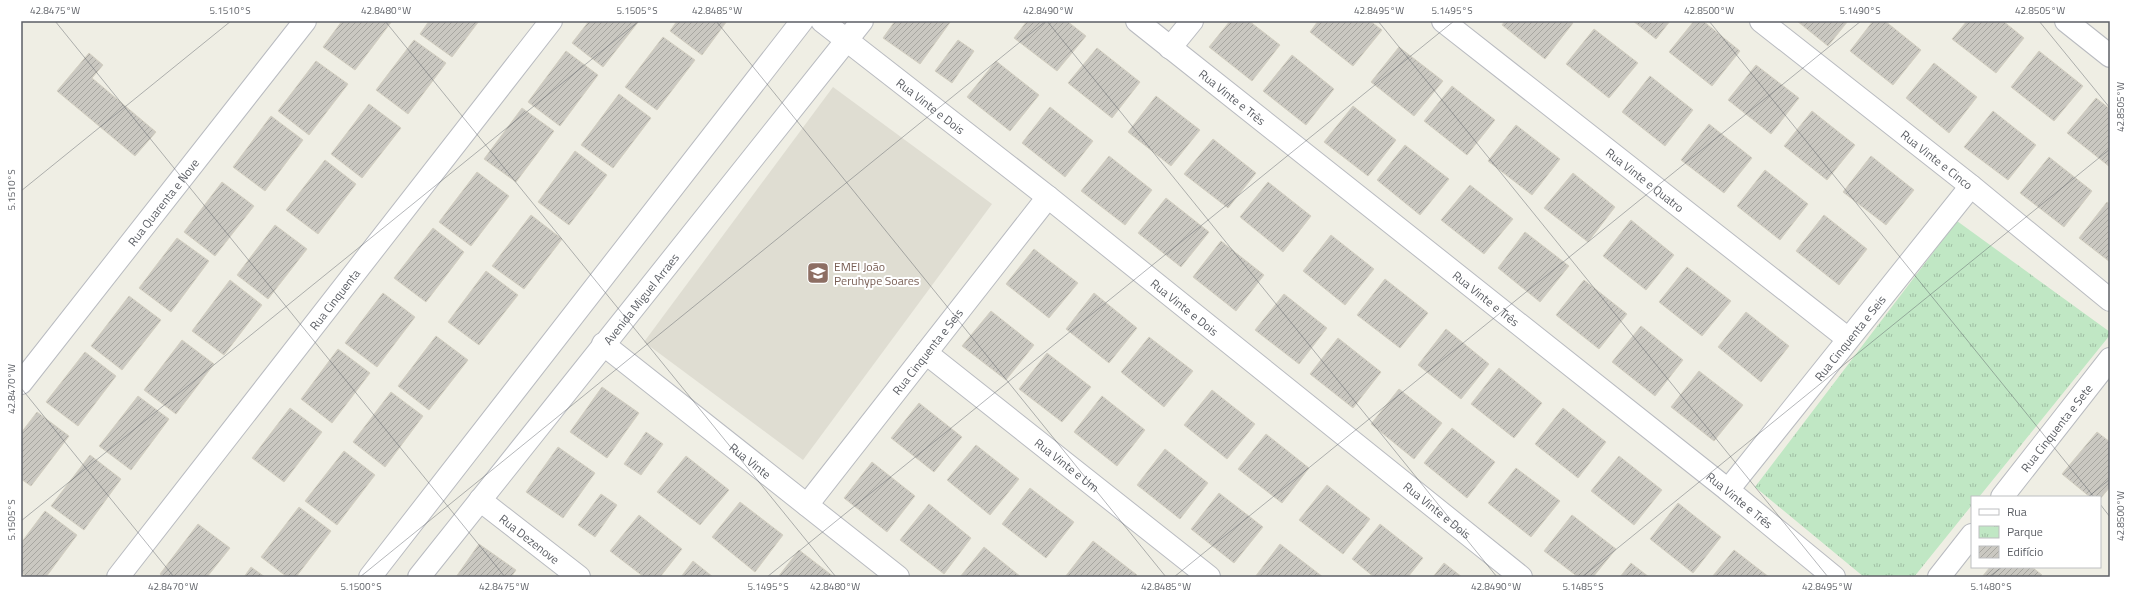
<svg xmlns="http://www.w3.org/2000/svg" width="2131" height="598" viewBox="0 0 2131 598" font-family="'Titillium Web',sans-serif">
  <defs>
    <pattern id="park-tufts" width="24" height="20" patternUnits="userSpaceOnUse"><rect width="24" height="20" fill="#c0e7c4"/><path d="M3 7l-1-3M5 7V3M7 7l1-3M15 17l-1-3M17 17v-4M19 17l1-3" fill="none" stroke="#9fbea3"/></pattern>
    <pattern id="building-hatch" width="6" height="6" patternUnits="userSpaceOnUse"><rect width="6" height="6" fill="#cac8c1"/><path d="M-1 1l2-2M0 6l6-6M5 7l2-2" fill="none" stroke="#a7a6a0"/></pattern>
  </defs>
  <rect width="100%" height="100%" fill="#efeee4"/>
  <path fill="#dfddd2" d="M833 87 992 204 803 460 644 342Z"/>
  <path fill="url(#park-tufts)" d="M1957 221 2110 332V335L1979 497H1972V505L1914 577H1864L1755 487Z"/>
  <path fill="url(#building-hatch)" stroke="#d4d0c2" d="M342 21H392L355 70 323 47Z
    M429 21H479L452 57 420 34Z
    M589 21H639L603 67 572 43Z
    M677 21H727L702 55 670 31Z
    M895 21H951L920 64 883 38Z
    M1027 21H1067L1086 36 1057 71 1014 38Z
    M1230 21H1249L1280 45 1252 81 1209 47Z
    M1318 21H1370L1382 30 1353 66 1310 32Z
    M1505 21H1571L1573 23 1545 59 1502 25Z
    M1633 21H1670L1656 39Z
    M1694 21H1703L1740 51 1712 86 1669 52Z
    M1797 21H1848L1828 46Z
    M1873 21H1885L1921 50 1893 85 1850 51Z
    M1967 21H2003L2024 38 1996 73 1952 39Z
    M1594 29 1638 63 1609 98 1566 64Z
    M663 37 695 60 657 110 625 87Z
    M414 40 446 63 408 114 376 90Z
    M958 40 974 51 952 83 935 71Z
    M1399 47 1443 81 1414 116 1371 82Z
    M1097 48 1140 82 1112 118 1068 83Z
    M566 51 598 75 560 126 528 102Z
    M2039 51 2083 86 2054 121 2011 87Z
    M89 53 103 65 92 78 156 132 135 156 57 91Z
    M1292 55 1334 89 1306 125 1263 91Z
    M316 61 348 84 309 135 278 111Z
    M996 61 1039 95 1010 131 967 97Z
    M1934 63 1977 97 1949 133 1906 98Z
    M1756 65 1799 98 1771 134 1728 100Z
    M1650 76 1693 110 1665 146 1622 112Z
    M1452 86 1495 120 1467 155 1424 121Z
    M619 94 651 118 613 168 581 145Z
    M1156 96 1200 130 1171 166 1128 132Z
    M2096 98 2110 109V167L2067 133Z
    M369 104 401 128 362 178 331 154Z
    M1353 106 1396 140 1368 176 1324 142Z
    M1050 107 1093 141 1065 177 1022 143Z
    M522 108 554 131 516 182 484 159Z
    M1812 111 1855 145 1827 180 1784 146Z
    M1993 111 2036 145 2008 180 1964 147Z
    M271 116 303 140 265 191 233 167Z
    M1709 124 1752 158 1724 193 1681 160Z
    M1516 125 1560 159 1532 195 1488 161Z
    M1213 139 1256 173 1228 208 1184 174Z
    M1405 145 1449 179 1420 215 1377 180Z
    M575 151 607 175 569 225 538 202Z
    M1109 156 1152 190 1125 225 1081 191Z
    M1871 156 1914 190 1886 225 1843 192Z
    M2049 157 2092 191 2064 227 2020 193Z
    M325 160 356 184 318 234 286 210Z
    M1765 170 1808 204 1780 240 1737 206Z
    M477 172 509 196 471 246 439 222Z
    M1573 173 1615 207 1588 242 1544 208Z
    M222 182 254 206 215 256 184 232Z
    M1268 182 1311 216 1283 252 1240 217Z
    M1470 185 1513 219 1484 254 1441 220Z
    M1166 198 1209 232 1181 267 1138 233Z
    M2107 202 2110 204V262L2079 238Z
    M531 215 562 239 524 289 492 266Z
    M1824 215 1867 249 1839 285 1796 251Z
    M1631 220 1674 255 1646 290 1603 256Z
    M275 225 307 249 268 299 237 275Z
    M433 228 464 252 426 302 394 278Z
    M1525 232 1569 266 1540 302 1498 268Z
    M1331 235 1374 269 1345 305 1303 271Z
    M177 238 209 261 171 312 139 288Z
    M1221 241 1264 275 1236 311 1193 277Z
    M1034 249 1078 283 1049 318 1006 284Z
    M1687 267 1731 301 1702 336 1659 302Z
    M486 271 518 295 479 345 448 322Z
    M1385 279 1428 313 1400 348 1357 315Z
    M230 280 262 305 224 355 192 331Z
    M1584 280 1627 314 1599 349 1556 315Z
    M383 293 415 317 377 367 345 343Z
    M1094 293 1137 328 1109 363 1066 329Z
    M1284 294 1327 328 1299 364 1255 330Z
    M129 296 161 320 122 370 91 346Z
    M991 311 1034 345 1006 380 962 346Z
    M1746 312 1789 346 1761 382 1718 347Z
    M1641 326 1683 360 1655 396 1612 362Z
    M1446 329 1489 364 1461 399 1418 365Z
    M436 336 468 360 429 410 398 386Z
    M1149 337 1193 371 1164 407 1121 372Z
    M1338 338 1381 372 1353 408 1310 374Z
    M182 340 214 364 176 414 144 390Z
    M338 349 370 373 332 423 301 399Z
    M85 352 116 376 78 426 46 402Z
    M1047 353 1091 387 1062 422 1019 389Z
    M1499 368 1542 403 1514 438 1471 404Z
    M1699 371 1743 405 1714 441 1671 407Z
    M602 387 639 413 607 458 570 432Z
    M1399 389 1442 423 1414 459 1371 424Z
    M1212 390 1255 424 1227 459 1184 425Z
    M391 392 423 416 385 467 353 442Z
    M138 396 169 419 131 470 99 446Z
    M1102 396 1145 430 1117 466 1074 432Z
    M919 403 962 437 934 472 891 438Z
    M290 408 322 432 284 482 252 458Z
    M1563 408 1606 442 1578 478 1535 444Z
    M37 412 69 436 31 486 21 479V433Z
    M1452 428 1495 462 1467 498 1424 463Z
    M646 432 663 444 641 475 624 464Z
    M2097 432 2110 442V487L2100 499V497H2090L2062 474Z
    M1266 434 1309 468 1282 503 1238 469Z
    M976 445 1019 479 990 515 947 480Z
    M558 447 595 473 563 518 526 492Z
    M1165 449 1208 483 1180 519 1137 485Z
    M344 451 375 475 337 525 305 501Z
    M90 455 121 479 84 530 51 506Z
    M686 456 729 490 700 525 657 492Z
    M1619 456 1662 490 1634 525 1591 491Z
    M872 462 915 496 887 532 844 498Z
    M1516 468 1560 501 1531 537 1488 503Z
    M1327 485 1370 519 1343 554 1299 520Z
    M1030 488 1074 522 1046 558 1002 524Z
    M1219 493 1263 527 1234 563 1191 529Z
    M601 494 617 505 595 537 578 525Z
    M740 502 783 535 755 572 712 537Z
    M1678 503 1721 537 1693 573 1650 539Z
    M929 504 971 538 944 574 900 540Z
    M299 507 331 531 296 577H287L261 557Z
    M45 511 77 535 46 577H27L21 572V543Z
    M639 515 682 549 660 577H644L610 551Z
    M1572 515 1616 549 1593 577H1578L1544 551Z
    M198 524 230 548 207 577H164L160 574Z
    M1380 524 1423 558 1408 577H1374L1352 559Z
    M1093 541 1137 575 1135 577H1065Z
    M479 544 516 570 511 577H456Z
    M1280 544 1323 577H1255Z
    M984 547 1021 577H960Z
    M799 550 834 577H778Z
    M1734 550 1769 577H1712Z
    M693 561 713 577H681Z
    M1444 563 1462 577H1433Z
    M1631 563 1649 577H1620Z
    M251 567 265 577H244Z
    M1990 567H2032L2042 575 2040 577H1982Z"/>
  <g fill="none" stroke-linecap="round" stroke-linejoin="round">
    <g stroke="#b9bbc0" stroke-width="24">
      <g id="minor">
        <path id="s1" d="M822 21 1048 197 1521 577"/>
        <path id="s2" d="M1137 21 1728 490 1834 577"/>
        <path id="s3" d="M1443 21 1847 338"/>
        <path id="s4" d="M1761 21 1971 186 2110 300"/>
        <path d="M2066 21 2110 56"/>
        <path d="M1170 48 1192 21"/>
        <path id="s5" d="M603 344 898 577"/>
        <path id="s6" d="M926 353 1209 577"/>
        <path id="s7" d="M21 383 305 21"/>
        <path id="s8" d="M1728 490 1971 186"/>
        <path id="s9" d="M2002 497 2110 359"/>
        <path id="s10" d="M480 500 579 577"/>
        <path id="s11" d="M807 505 1048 197"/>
        <path id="s12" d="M118 577 551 21"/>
        <path d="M370 577 802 21"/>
        <path id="s13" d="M419 577 862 21"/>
        <path d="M1939 577 1972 535"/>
      </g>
    </g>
    <use href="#minor" stroke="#fff" stroke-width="22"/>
  </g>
  <path fill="none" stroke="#5c5f65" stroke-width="1" stroke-opacity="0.45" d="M55 21 505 577M385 21 836 577M716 21 1166 577M1047 21 1497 577M1378 21 1828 577M1709 21 2094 497M2039 21 2110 108M21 191 231 21M21 388 174 577M2088 497 2110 479M2100 504 2110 517M21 521 639 21M360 577 1046 21M767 577 1454 21M1174 577 1861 21M1582 577 2110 149M1989 577 2002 567"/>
  <defs>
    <g id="school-square" transform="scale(1.15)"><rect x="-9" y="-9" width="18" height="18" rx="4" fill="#8d6e63" stroke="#fff"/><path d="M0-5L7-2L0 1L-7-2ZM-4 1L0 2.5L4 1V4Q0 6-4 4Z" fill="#fff"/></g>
  </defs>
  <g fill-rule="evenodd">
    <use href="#school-square" x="818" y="273"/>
  </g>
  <g text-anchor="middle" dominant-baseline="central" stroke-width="4" stroke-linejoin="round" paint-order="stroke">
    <g font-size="12" fill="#5c5f65" stroke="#fff">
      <text stroke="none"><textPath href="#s2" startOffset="122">Rua Vinte e Três</textPath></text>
      <text stroke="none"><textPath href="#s1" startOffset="138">Rua Vinte e Dois</textPath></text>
      <text stroke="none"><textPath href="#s4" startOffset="224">Rua Vinte e Cinco</textPath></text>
      <text stroke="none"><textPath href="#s3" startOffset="257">Rua Vinte e Quatro</textPath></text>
      <text stroke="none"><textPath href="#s7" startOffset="230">Rua Quarenta e Nove</textPath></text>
      <text stroke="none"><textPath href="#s13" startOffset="356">Avenida Miguel Arraes</textPath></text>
      <text stroke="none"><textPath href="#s2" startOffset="446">Rua Vinte e Três</textPath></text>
      <text stroke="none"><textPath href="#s12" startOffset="352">Rua Cinquenta</textPath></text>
      <text stroke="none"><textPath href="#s1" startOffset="462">Rua Vinte e Dois</textPath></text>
      <text stroke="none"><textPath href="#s8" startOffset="195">Rua Cinquenta e Seis</textPath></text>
      <text stroke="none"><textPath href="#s11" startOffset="195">Rua Cinquenta e Seis</textPath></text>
      <text stroke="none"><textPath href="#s9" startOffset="88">Rua Cinquenta e Sete</textPath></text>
      <text stroke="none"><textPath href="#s5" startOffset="188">Rua Vinte</textPath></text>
      <text stroke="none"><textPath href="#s6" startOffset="180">Rua Vinte e Um</textPath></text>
      <text stroke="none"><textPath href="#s2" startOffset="770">Rua Vinte e Três</textPath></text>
      <text stroke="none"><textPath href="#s1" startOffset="786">Rua Vinte e Dois</textPath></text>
      <text stroke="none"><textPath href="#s10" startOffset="63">Rua Dezenove</textPath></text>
    </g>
    <g font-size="12" fill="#785e54" stroke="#fff" text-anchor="start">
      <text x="834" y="266">EMEI João<tspan x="834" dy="14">Peruhype Soares</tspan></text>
    </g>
  </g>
  <rect width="2131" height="598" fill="none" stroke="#ffffff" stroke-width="44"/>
  <rect x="1971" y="496" width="130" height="72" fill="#ffffff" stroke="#bebfc1"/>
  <rect x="1979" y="509" width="20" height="6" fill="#ffffff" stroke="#bebfc1"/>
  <text x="2007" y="516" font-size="12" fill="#5c5f65">Rua</text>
  <rect x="1979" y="526" width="20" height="12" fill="url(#park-tufts)" stroke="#bebfc1"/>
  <text x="2007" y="536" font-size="12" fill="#5c5f65">Parque</text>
  <rect x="1979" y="546" width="20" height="12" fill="url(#building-hatch)" stroke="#bebfc1"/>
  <text x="2007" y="556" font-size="12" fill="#5c5f65">Edifício</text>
  <rect x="22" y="22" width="2087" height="554" fill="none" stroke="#5c5f65" stroke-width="1.5"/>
  <g font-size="10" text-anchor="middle" fill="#5c5f65">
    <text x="55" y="14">42.8475°W</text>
    <text x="230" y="14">5.1510°S</text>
    <text x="386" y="14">42.8480°W</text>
    <text x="637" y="14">5.1505°S</text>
    <text x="717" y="14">42.8485°W</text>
    <text x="1048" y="14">42.8490°W</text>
    <text x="1379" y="14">42.8495°W</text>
    <text x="1452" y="14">5.1495°S</text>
    <text x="1709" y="14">42.8500°W</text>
    <text x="1860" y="14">5.1490°S</text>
    <text x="2040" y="14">42.8505°W</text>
    <text transform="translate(2120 107) rotate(-90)" y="4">42.8505°W</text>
    <text transform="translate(11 190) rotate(-90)" y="4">5.1510°S</text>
    <text transform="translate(11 389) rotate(-90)" y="4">42.8470°W</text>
    <text transform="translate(2120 516) rotate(-90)" y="4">42.8500°W</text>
    <text transform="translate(11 520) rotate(-90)" y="4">5.1505°S</text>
    <text x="173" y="590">42.8470°W</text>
    <text x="361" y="590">5.1500°S</text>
    <text x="504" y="590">42.8475°W</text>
    <text x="768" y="590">5.1495°S</text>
    <text x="835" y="590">42.8480°W</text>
    <text x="1166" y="590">42.8485°W</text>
    <text x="1496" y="590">42.8490°W</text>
    <text x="1583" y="590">5.1485°S</text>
    <text x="1827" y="590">42.8495°W</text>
    <text x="1991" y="590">5.1480°S</text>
  </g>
</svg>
